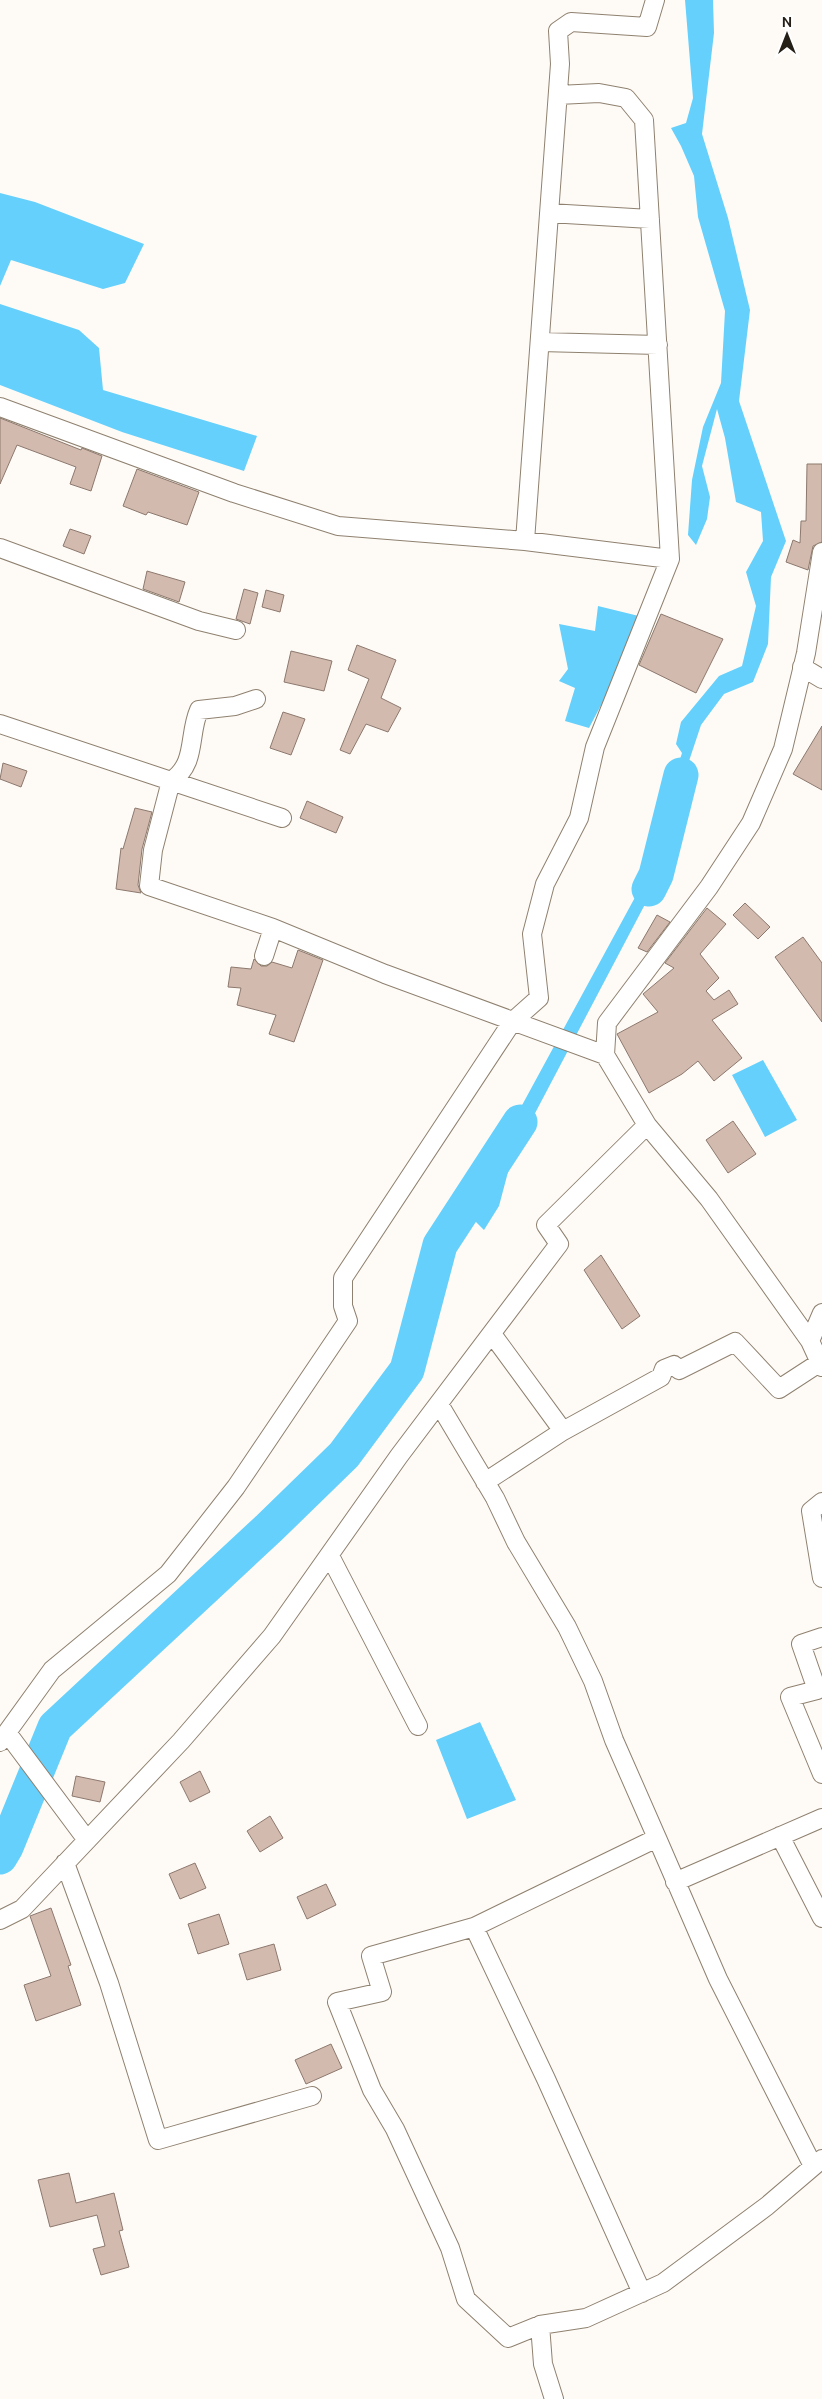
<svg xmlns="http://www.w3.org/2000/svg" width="822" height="2399" viewBox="0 0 822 2399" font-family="Ubuntu,sans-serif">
  <rect width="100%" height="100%" fill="#fefbf7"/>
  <path fill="#65d0fb" d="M685 0H713L714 33 702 134 728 218 750 310 739 401 786 541 771 577 768 644 753 682 724 694 701 725 685 773 682 834 512 1157 499 1206 484 1230 473 1219 487 1201 496 1153 670 833 668 796 682 753 676 744 681 722 719 676 742 666 756 606 746 572 763 541 761 512 736 502 725 438 717 409 702 466 710 497 707 519 696 545 688 535 692 480 703 427 721 383 725 311 698 217 694 176 681 146 671 128 686 123 693 98Z
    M0 193 35 202 144 244 125 283 103 289 11 260 0 286Z
    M0 304 79 330 99 348 103 390 257 436 244 471 122 432 0 385Z
    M598 606 647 618 589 728 565 721 575 688 559 681 568 669 559 624 595 631Z
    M763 1060 797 1120 765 1137 732 1075Z
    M480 1722 516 1800 467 1819 436 1740Z"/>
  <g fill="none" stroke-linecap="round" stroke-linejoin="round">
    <path stroke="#65d0fb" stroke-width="35" d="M649 889 656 875 681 775
      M0 1857 6 1847 55 1727 269 1528 344 1455 407 1370 440 1245 520 1122"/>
  </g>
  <path fill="#d2baaf" stroke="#8d786d" d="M0 418 81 450 82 448 102 456 91 491 70 484 76 467 17 445 0 484Z
    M807 464H822V542L813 546 808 570 786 562 793 540 800 543 801 521H806Z
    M137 469 199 492 187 525 148 512 146 515 123 506Z
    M70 529 91 536 84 554 63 546Z
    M147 571 185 582 179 602 143 589Z
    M244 589 258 593 250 624 236 619Z
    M266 590 284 595 280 612 262 607Z
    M661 614 723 639 696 693 639 665Z
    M357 645 396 660 381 698 401 708 388 732 366 724 350 754 340 750 369 679 348 670Z
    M291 651 332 661 324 691 284 682Z
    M283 712 305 719 291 755 270 748Z
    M822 726V790L793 774Z
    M3 763 27 771 21 787 0 779Z
    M307 801 343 817 336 833 300 818Z
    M135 808 152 812 142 849 138 885 141 893 116 889 121 848 123 849Z
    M745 903 770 927 758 939 733 915Z
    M707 908 726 924 700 954 719 978 706 991 714 1000 729 990 738 1004 712 1020 742 1058 714 1081 698 1061 682 1074 649 1093 617 1034 658 1012 643 994 674 968 665 963Z
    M657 915 670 922 647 952 638 948Z
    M803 937 822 963V1022L775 957Z
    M298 950 323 960 294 1042 269 1034 276 1015 237 1005 241 988 228 987 231 967 251 969 254 959 261 966H267L272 962 292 968Z
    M733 1121 756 1154 728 1173 706 1140Z
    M601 1255 640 1316 622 1329 584 1270Z
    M200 1771 210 1792 190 1802 180 1782Z
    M76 1776 105 1782 100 1802 72 1796Z
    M270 1816 283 1838 260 1852 247 1831Z
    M195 1863 206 1888 180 1899 169 1874Z
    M326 1884 336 1905 307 1919 297 1897Z
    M51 1908 71 1965 68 1966 81 2005 36 2021 24 1985 51 1976 30 1916Z
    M219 1914 229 1944 198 1954 188 1924Z
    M274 1944 281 1970 247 1980 239 1954Z
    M331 2044 342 2068 306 2084 295 2060Z
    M69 2173 76 2203 114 2193 123 2230 119 2231 129 2267 101 2275 93 2249 105 2246 97 2215 50 2227 38 2180Z"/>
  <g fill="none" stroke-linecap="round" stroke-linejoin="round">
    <g stroke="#8f816f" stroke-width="20">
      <path id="minor" d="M549 213 650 219
        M540 342 658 345
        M0 407 234 493 338 526 525 541 670 559
        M525 541 560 64 558 31 571 22 647 27 655 0
        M0 548 199 621 236 630
        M822 552 806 653 783 749 751 823 709 887 607 1023 605 1055 647 1125 709 1199 810 1341 822 1367
        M802 667 822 679
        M256 699 235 706 199 710C188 735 197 764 171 781L282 818
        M0 724 171 781 153 850 149 886 273 928
        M264 956 273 928 385 974 605 1055
        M810 1341 822 1313
        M439 1404 495 1498 516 1542 567 1627 593 1681 614 1740 657 1838
        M563 1431 661 1377 664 1369 674 1365 679 1370 735 1342 779 1389 819 1363
        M485 1482 563 1431 492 1334
        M822 1502 811 1511 822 1578
        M330 1556 418 1726
        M822 1637 801 1644 817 1690 790 1697 822 1774
        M8 1734 87 1840
        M0 1742 52 1670 168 1574 236 1487 348 1321 343 1306V1278L512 1022 539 998 532 934 545 884 579 818 595 747 670 559 644 120 626 98 599 93 558 95
        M780 1836 822 1918
        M65 1863 109 1983 158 2140 312 2096
        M675 1882 822 1818
        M0 1920 22 1909 181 1741 272 1636 399 1456 559 1244 546 1225 647 1125
        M474 1927 546 2079 642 2293
        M813 2166 718 1979 657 1838 474 1927 371 1956 382 1992 337 2002 372 2090 395 2129 450 2248 466 2299 508 2338 540 2325 586 2318 663 2283 767 2206 822 2159
        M540 2325 543 2364 554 2399"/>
    </g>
    <use href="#minor" stroke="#fff" stroke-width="18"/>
  </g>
  <g transform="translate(787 35)" stroke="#ffffff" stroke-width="4" paint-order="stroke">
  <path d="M0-4L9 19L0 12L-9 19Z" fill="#241f17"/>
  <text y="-8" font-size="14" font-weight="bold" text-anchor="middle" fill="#241f17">N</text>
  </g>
</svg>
